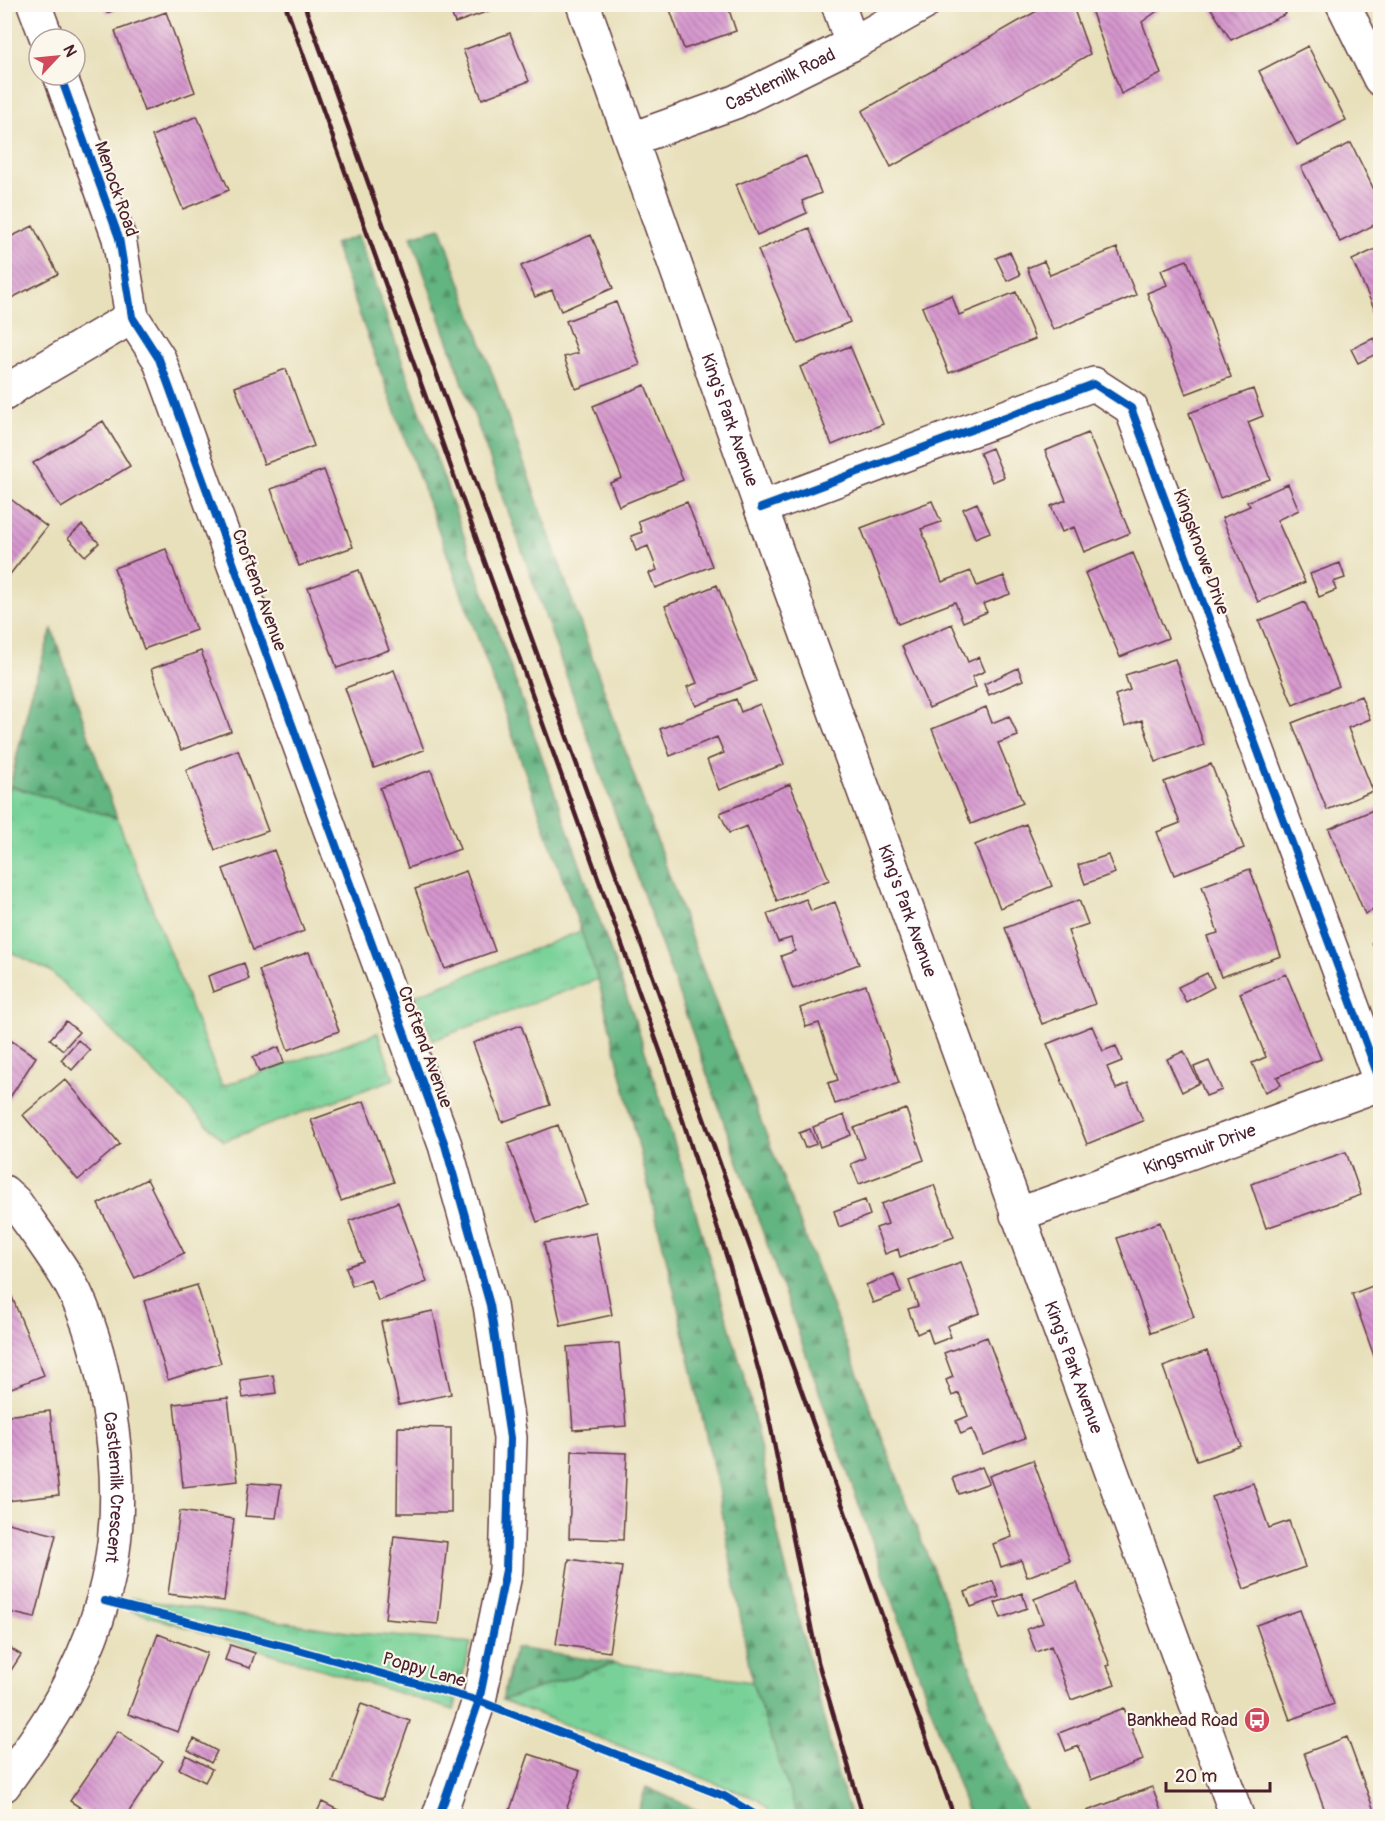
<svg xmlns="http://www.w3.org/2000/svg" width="1385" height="1821" viewBox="0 0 1385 1821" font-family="Pangolin,sans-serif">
  <defs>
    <pattern id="grass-tufts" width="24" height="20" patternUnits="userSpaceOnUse" patternTransform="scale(1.5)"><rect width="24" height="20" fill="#78d298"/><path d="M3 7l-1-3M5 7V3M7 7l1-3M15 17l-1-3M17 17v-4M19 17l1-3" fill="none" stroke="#69b483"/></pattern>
    <pattern id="forest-firs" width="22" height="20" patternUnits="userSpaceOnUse" patternTransform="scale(1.5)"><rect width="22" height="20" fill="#62b480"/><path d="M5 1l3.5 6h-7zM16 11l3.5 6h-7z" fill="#539269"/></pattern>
    <pattern id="building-back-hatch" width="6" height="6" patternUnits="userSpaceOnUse" patternTransform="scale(1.5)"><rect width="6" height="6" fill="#d596ce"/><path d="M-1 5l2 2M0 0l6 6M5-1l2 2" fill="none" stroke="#af7aa7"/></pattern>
  </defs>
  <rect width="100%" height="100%" fill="#fbf7ec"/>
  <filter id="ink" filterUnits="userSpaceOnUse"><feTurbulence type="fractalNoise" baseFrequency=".0167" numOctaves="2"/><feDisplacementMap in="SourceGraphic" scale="12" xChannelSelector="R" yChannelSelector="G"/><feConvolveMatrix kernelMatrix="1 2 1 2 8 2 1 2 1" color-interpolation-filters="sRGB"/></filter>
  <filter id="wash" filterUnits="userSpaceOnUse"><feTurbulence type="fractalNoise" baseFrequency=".008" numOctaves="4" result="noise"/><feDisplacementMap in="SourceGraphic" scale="24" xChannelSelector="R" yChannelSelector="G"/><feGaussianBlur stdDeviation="1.35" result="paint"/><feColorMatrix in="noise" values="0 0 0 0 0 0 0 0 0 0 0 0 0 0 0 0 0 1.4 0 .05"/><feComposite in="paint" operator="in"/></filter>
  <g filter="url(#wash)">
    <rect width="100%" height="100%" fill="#e8e0bb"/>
    <path fill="url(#grass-tufts)" stroke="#617862" stroke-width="1.5" d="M10 786 117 818 222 1086 378 1033 394 1079 224 1141 50 971 5 949 4 809Z
      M581 931 598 979 433 1040 416 995Z
      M130 1598 347 1632 471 1643 454 1710 127 1609Z
      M615 1663 752 1682 798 1816H774L759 1800 502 1700Z"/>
    <path fill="url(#forest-firs)" stroke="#566a56" stroke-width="1.5" d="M441 228 694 946 1027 1816H969L411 236Z
      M358 236 636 1023 687 1183 749 1393 780 1545 838 1776 851 1816H798L752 1682 718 1489 678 1307 598 979 488 666 334 244Z
      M52 629 117 818 10 786 31 694Z
      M515 1648 615 1663 502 1700Z
      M646 1787 710 1816H637Z"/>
    <g id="blocks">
      <path fill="url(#building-back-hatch)" d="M103 4H127V5L107 13Z
        M448 4H506V5L455 23Z
        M668 4H727L736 31 684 49Z
        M1049 4H1072L1090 54 891 167 862 111Z
        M1089 4H1167L1142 22 1161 74 1121 94Z
        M1208 4H1280L1286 14 1231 40Z
        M166 12 195 92 144 111 115 31Z
        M510 33 529 81 482 99 463 50Z
        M1308 46 1346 120 1297 145 1259 71Z
        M197 116 229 190 183 209 152 136Z
        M1351 143 1380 202V222L1340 242 1301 167Z
        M806 156 821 193 802 201 807 213 757 235 736 185Z
        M33 226 58 274 4 302V240Z
        M809 228 850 322 798 344 758 250Z
        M591 235 613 288 561 311 552 290 535 297 521 266Z
        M1380 247V321L1352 260Z
        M1117 248 1136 295 1053 330 1027 268 1044 261 1050 275Z
        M1010 252 1020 275 1007 281 996 258Z
        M1187 260 1231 377 1186 394 1147 293 1167 285 1161 270Z
        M1016 292 1035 339 949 373 922 307 952 295 959 315Z
        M616 302 640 365 576 389 564 357 578 353 566 321Z
        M1374 338 1380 352 1358 363 1351 349Z
        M850 346 883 424 832 445 800 367Z
        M286 369 314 446 264 464 235 387Z
        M645 385 683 480 619 506 610 483 622 478 593 406Z
        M1253 389 1263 416 1248 422 1270 479 1220 498 1189 413Z
        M103 421 130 466 61 508 33 463Z
        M1088 433 1130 533 1084 552 1074 527 1062 532 1051 506 1066 500 1045 451Z
        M992 448 1004 477 992 482 980 453Z
        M324 470 353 547 299 566 271 489Z
        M1288 484 1299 510 1277 520 1305 582 1258 602 1222 518 1250 506 1247 502Z
        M4 494 47 527 4 582Z
        M932 501 941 522 921 529 942 582 971 571 977 586 1004 576 1010 594 983 604 987 612 963 622 955 602 898 624 861 528Z
        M687 502 712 566 655 588 649 573 657 570 648 546 636 551 631 536 642 532 638 521Z
        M977 503 990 532 975 538 963 509Z
        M82 525 99 543 85 556 68 538Z
        M166 549 196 630 144 649 114 568Z
        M1133 553 1168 638 1120 657 1085 573Z
        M1340 563 1345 578 1333 582 1336 590 1319 597 1310 574Z
        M359 570 389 650 337 668 308 588Z
        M717 585 756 681 696 706 687 687 697 683 665 606Z
        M1305 602 1339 686 1293 705 1259 621Z
        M952 624 968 662 979 657 985 671 972 677 976 687 929 708 902 646Z
        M201 651 231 731 181 750 151 669Z
        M1175 659 1204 745 1156 762 1142 720 1125 726 1115 695 1130 690 1125 675Z
        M1018 668 1023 680 989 695 984 684Z
        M394 670 424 750 374 768 345 688Z
        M1361 696 1370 719 1348 728 1373 791 1327 810 1292 723Z
        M736 699 741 712 760 704 784 764 719 790 707 760 724 753 717 737 670 756 660 729Z
        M986 707 992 723 1009 716 1018 736 998 743 1023 803 971 824 932 729Z
        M238 750 268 831 215 850 186 770Z
        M1211 764 1244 848 1174 875 1157 832 1180 823 1164 782Z
        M431 770 460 849 408 868 380 788Z
        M790 784 829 880 777 901 747 826 729 833 720 813Z
        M1380 807V907L1365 914 1329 829Z
        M1026 824 1052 886 1000 908 975 845Z
        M274 850 304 931 253 950 223 869Z
        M1108 855 1115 873 1085 884 1078 865Z
        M1250 869 1281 956 1221 977 1207 936 1218 933 1202 886Z
        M466 871 495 951 445 969 415 889Z
        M806 899 811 911 835 902 859 964 793 989 781 956 795 951 791 938 778 942 767 914Z
        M1079 900 1088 924 1068 931 1095 1004 1042 1024 1005 928Z
        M1380 939V962L1372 943Z
        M309 952 339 1031 288 1050 259 970Z
        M244 963 249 979 213 992 208 976Z
        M1207 973 1214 987 1186 1002 1178 987Z
        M1286 974 1321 1059 1277 1077 1281 1085 1265 1092 1252 1063 1266 1057 1240 993Z
        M866 985 899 1083 835 1104 828 1083 838 1080 819 1023 806 1027 800 1008Z
        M66 1021 79 1032 63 1050 50 1039Z
        M521 1025 550 1105 502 1122 473 1043Z
        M1092 1026 1103 1051 1116 1046 1122 1061 1107 1067 1116 1089 1128 1084 1143 1121 1087 1144 1047 1044Z
        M4 1036 36 1057 7 1102 4 1101Z
        M78 1040 90 1050 72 1070 61 1060Z
        M279 1047 284 1063 259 1072 253 1057Z
        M1184 1051 1199 1083 1182 1092 1167 1059Z
        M1209 1061 1222 1090 1206 1096 1194 1067Z
        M65 1079 120 1144 78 1180 23 1115Z
        M364 1101 394 1182 341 1201 311 1120Z
        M906 1109 924 1160 859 1184 851 1164 865 1158 854 1128Z
        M844 1115 851 1135 820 1147 813 1127Z
        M558 1125 586 1204 537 1222 508 1144Z
        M810 1129 816 1144 805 1148 799 1133Z
        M1346 1152 1361 1195 1266 1228 1251 1184Z
        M147 1179 184 1253 135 1278 98 1204Z
        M934 1185 954 1237 900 1257 898 1249 885 1254 876 1228 888 1224 881 1204Z
        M865 1200 870 1215 839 1227 834 1211Z
        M398 1202 427 1282 378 1301 370 1279 352 1286 346 1267 363 1261 349 1221Z
        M1160 1222 1194 1317 1151 1333 1117 1238Z
        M596 1233 612 1315 561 1326 544 1243Z
        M961 1262 980 1313 947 1326 951 1337 933 1344 928 1329 917 1334 908 1309 918 1306 909 1281Z
        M894 1274 901 1293 873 1303 866 1285Z
        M1380 1283V1373L1352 1294Z
        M197 1285 221 1363 168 1380 144 1301Z
        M12 1297 44 1375 4 1391V1300Z
        M433 1311 451 1394 399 1405 381 1322Z
        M987 1337 1025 1438 982 1454 972 1429 961 1434 956 1421 968 1416 959 1393 952 1396 946 1380 953 1377 944 1353Z
        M619 1343 626 1426 573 1430 567 1347Z
        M1207 1351 1241 1446 1197 1461 1163 1367Z
        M273 1375 276 1393 243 1398 240 1380Z
        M228 1398 238 1481 183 1487 174 1404Z
        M50 1411 59 1495 7 1501 4 1416Z
        M398 1427 451 1428V1513H397Z
        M572 1451 627 1453 623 1540 569 1538Z
        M1033 1460 1070 1561 1027 1577 1021 1560 1001 1567 993 1544 1012 1537 989 1476Z
        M982 1467 989 1483 959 1494 953 1478Z
        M249 1483 281 1485 276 1518 245 1516Z
        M1253 1483 1269 1528 1289 1521 1305 1567 1244 1589 1212 1497Z
        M180 1511 234 1519 224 1601 168 1594Z
        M4 1522 56 1535 35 1618 4 1611Z
        M394 1536 447 1542 438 1624 385 1619Z
        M569 1559 622 1567 609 1652 556 1644Z
        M993 1581 999 1597 971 1607 965 1592Z
        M1077 1583 1110 1665 1107 1666 1115 1684 1071 1700 1051 1646 1036 1652 1027 1629 1043 1623 1034 1599Z
        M1022 1593 1027 1608 1001 1618 995 1603Z
        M1300 1610 1334 1704 1290 1720 1256 1625Z
        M158 1634 207 1653 178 1732 128 1714Z
        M4 1644 21 1655 4 1681Z
        M230 1645 255 1653 250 1668 225 1660Z
        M361 1704 410 1721 382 1799 333 1782Z
        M1124 1708 1143 1760 1091 1780 1079 1746 1066 1751 1059 1733Z
        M118 1731 163 1761 126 1816H93L70 1801Z
        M1347 1737 1376 1816H1327L1304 1753Z
        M194 1739 217 1751 211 1763 188 1750Z
        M529 1754 580 1771 564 1816H508Z
        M186 1755 212 1769 205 1782 179 1769Z
        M1152 1787 1163 1816H1089L1087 1811Z
        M322 1802 350 1816H315Z"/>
    </g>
  </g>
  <g filter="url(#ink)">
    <use href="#blocks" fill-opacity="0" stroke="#623c41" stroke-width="1.5"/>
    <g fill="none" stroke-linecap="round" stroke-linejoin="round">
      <g stroke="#623c41" stroke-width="36">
        <g id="minor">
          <path d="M838 4 852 44"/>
          <path d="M1343 4 1380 79"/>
          <path d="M132 317 159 359 445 1145 490 1305 510 1438 506 1570 479 1701 439 1816"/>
          <path d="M761 508 1094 384 1131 408 1380 1081"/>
          <path id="s1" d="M4 1192 15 1202C33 1228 53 1254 69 1281 91 1320 102 1366 109 1410 128 1521 113 1612 55 1710 40 1736 21 1760 4 1785"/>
          <path id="s2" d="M1017 1215 1380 1084"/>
        </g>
      </g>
      <g stroke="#623c41" stroke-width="36">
        <g id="tertiary">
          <path d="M34 4 47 39"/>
          <path id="s3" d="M632 139 735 102 852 44 923 4"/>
          <path d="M4 394 18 384 132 317 119 238 60 75"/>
        </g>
      </g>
      <g stroke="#623c41" stroke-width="36">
        <g id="secondary">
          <path id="s4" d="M583 4 761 508 1237 1816"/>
        </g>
      </g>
      <use href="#minor" stroke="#fff" stroke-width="33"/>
      <use href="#tertiary" stroke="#fff" stroke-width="33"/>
      <use href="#secondary" stroke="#fff" stroke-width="33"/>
      <path stroke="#4a1f2b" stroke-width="4.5" d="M285 4 664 1062 731 1270 762 1383 818 1662 863 1816
        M304 4 954 1816"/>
      <g stroke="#fbf7ec" stroke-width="11">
        <path id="cycleway" d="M60 75 119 238 132 317 159 359 445 1145 490 1305 510 1438 506 1570 479 1701 439 1816
          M761 508 1094 384 1131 408 1380 1081
          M105 1601 291 1648 479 1701 724 1796 757 1816"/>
      </g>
      <use href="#cycleway" stroke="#0057b8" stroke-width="8"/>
    </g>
  </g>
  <defs>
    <g id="bus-disc" transform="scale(1.35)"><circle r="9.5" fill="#d1495b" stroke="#fbf7ec"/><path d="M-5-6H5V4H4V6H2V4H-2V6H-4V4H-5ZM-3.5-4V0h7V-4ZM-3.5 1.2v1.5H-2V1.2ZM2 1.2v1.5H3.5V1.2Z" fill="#fff"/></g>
  </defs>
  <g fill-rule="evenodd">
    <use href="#bus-disc" x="1257" y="1720"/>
  </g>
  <g text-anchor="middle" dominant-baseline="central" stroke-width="4.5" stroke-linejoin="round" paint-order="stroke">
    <g font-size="18" fill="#4a1f2b" stroke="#fbf7ec">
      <text stroke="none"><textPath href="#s3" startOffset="160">Castlemilk Road</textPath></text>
      <text transform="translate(116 189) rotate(71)">Menock Road</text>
      <text stroke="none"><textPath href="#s4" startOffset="441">King's Park Avenue</textPath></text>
      <text transform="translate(1201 552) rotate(70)">Kingsknowe Drive</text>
      <text transform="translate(259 590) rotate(70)">Croftend Avenue</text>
      <text stroke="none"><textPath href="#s4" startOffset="963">King's Park Avenue</textPath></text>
      <text transform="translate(425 1047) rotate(70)">Croftend Avenue</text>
      <text stroke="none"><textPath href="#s2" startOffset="194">Kingsmuir Drive</textPath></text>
      <text stroke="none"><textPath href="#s4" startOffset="1449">King's Park Avenue</textPath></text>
      <text stroke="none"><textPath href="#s1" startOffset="324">Castlemilk Crescent</textPath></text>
      <text transform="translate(424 1670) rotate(16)">Poppy Lane</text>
    </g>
    <g font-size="18" fill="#4a1f2b" stroke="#fbf7ec" text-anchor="end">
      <text x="1238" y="1720">Bankhead Road</text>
    </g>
  </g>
  <rect width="1385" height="1821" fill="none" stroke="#fbf7ec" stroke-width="24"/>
  <g transform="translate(57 57) rotate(64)"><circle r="28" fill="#fbf7ec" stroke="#b4a19f" stroke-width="1.5"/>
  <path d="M0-4.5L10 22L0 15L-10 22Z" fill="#d1495b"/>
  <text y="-9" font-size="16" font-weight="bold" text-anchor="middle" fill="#4a1f2b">N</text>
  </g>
  <path d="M1166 1782v9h104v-9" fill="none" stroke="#4a1f2b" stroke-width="3"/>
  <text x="1175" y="1782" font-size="18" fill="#4a1f2b" stroke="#fbf7ec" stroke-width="4.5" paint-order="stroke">20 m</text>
</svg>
